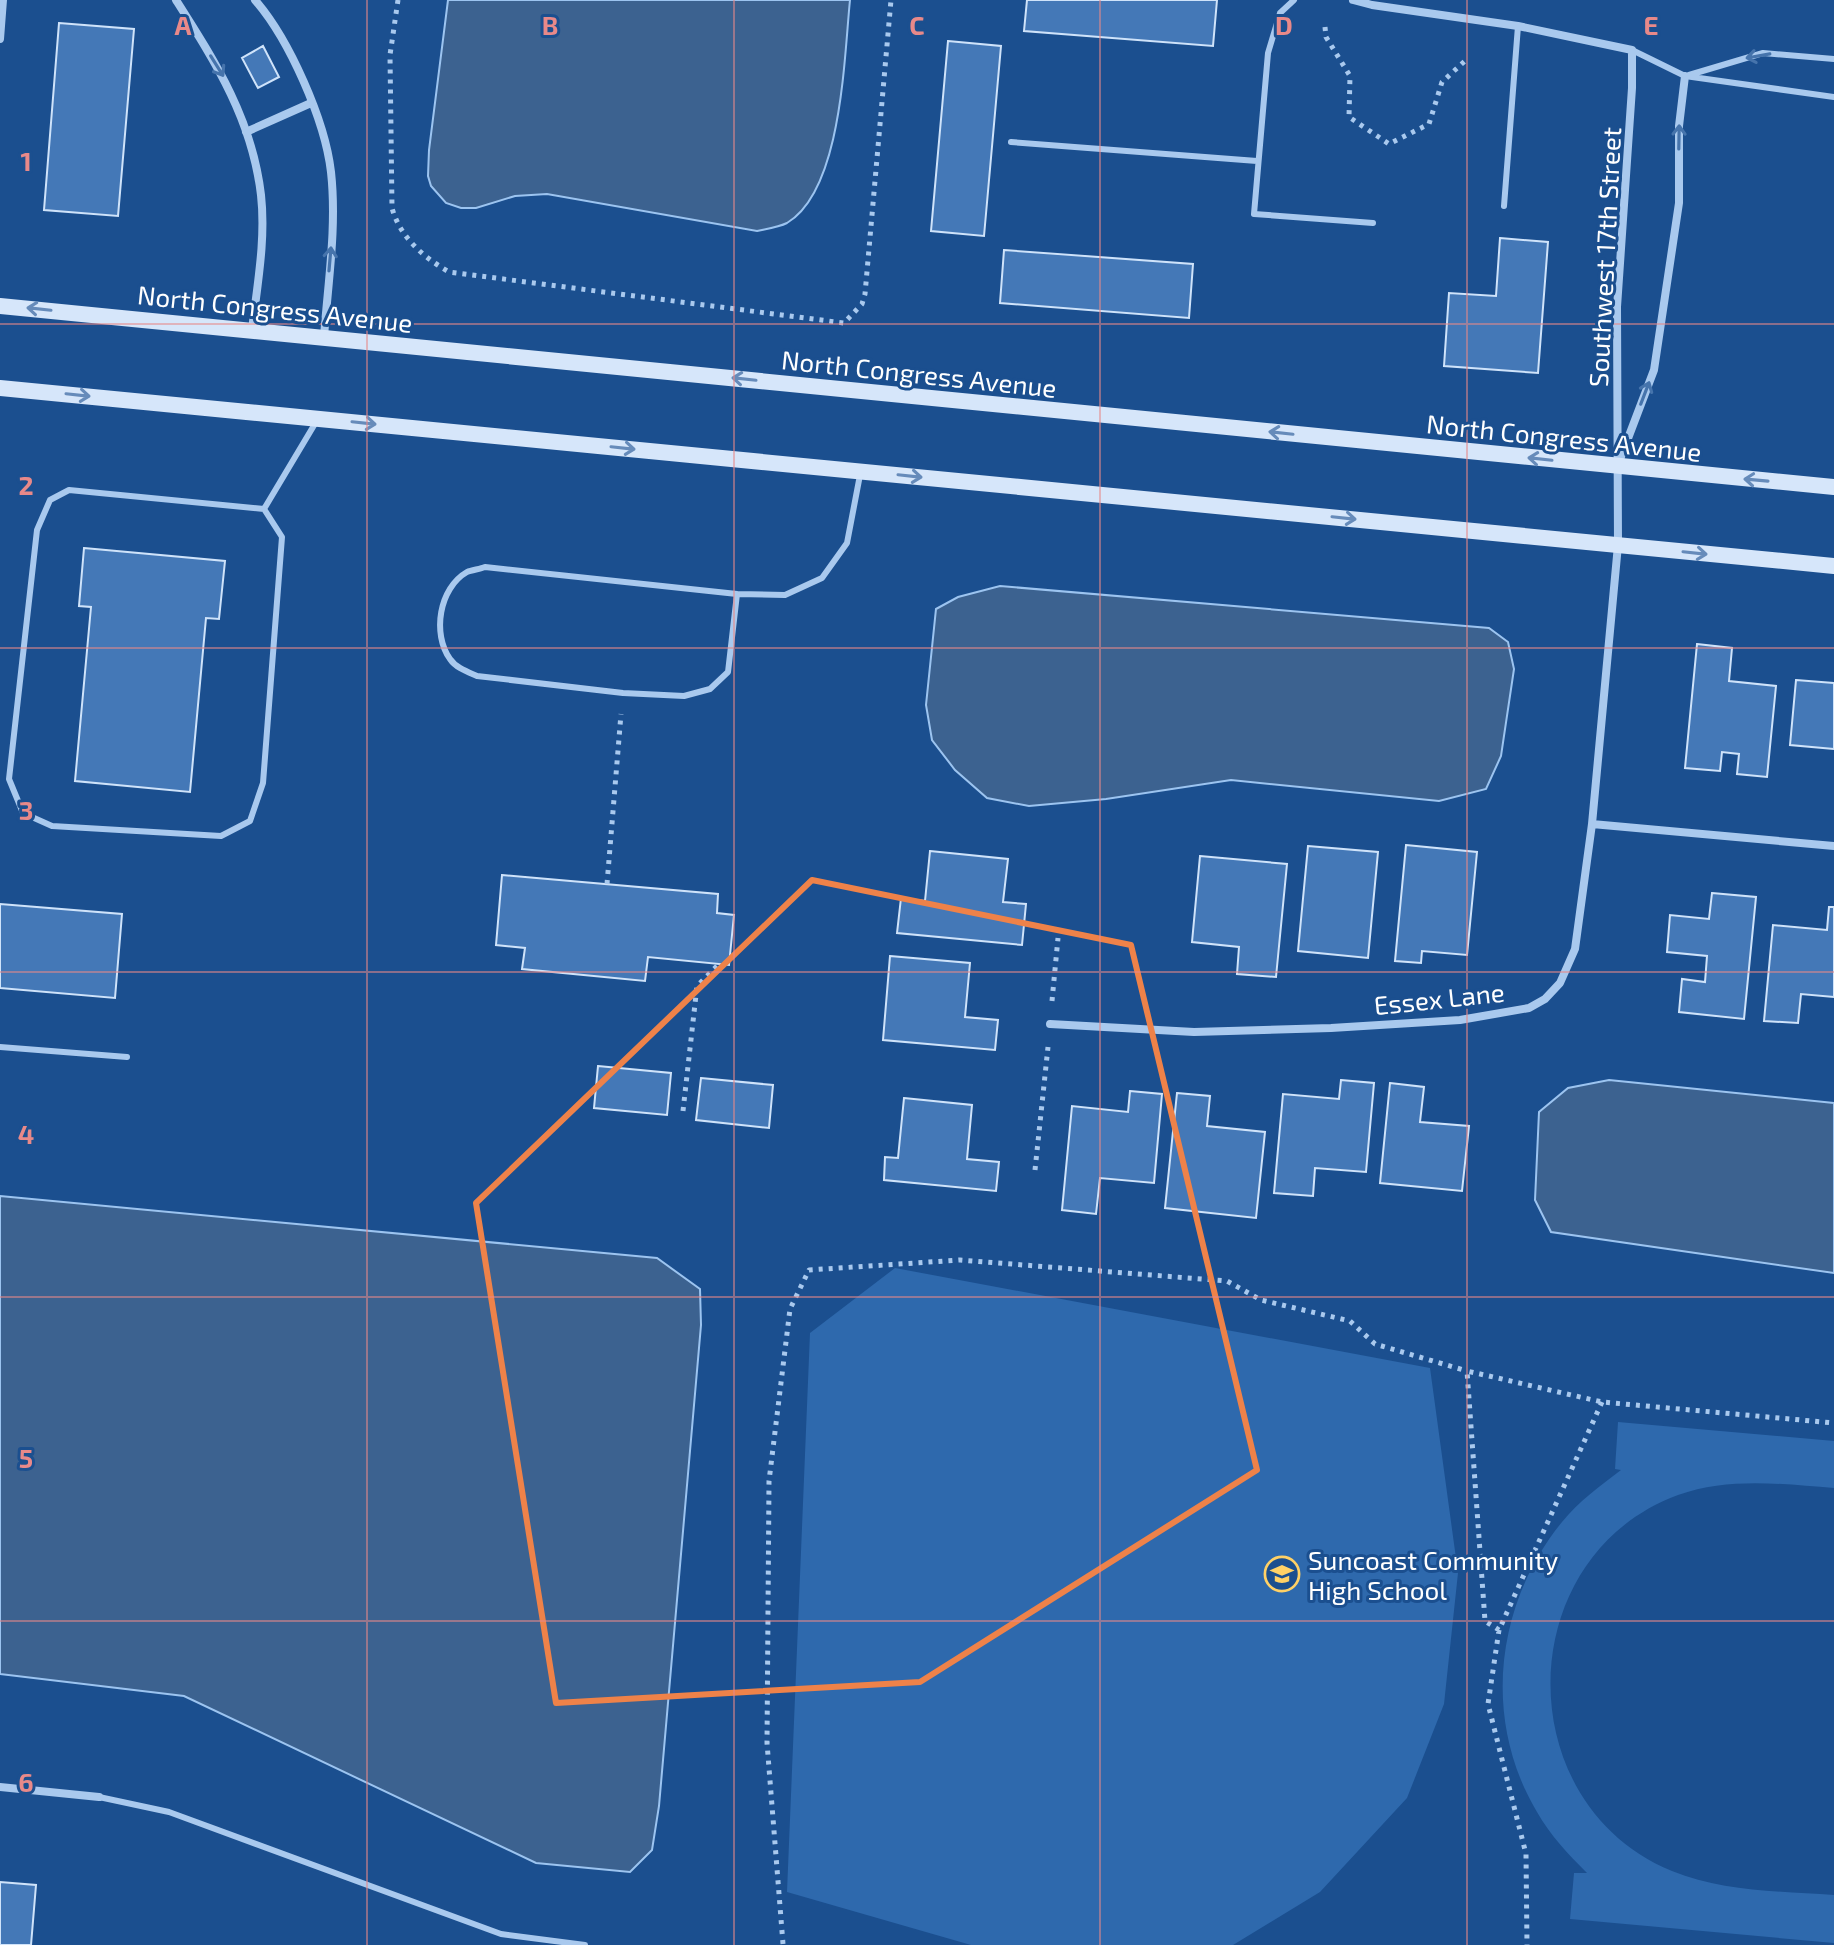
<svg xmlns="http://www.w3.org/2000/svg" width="1834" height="1945" viewBox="0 0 1834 1945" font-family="'Exo 2',sans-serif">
  <rect width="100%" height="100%" fill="#1b4f8f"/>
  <path fill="#2e69ad" d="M895 1268 1430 1368 1458 1573 1444 1704 1407 1798 1320 1892 1233 1945H971L787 1892 810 1333Z
    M1618 1422 1834 1441V1488C1781 1484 1729 1477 1678 1495 1510 1557 1508 1804 1672 1871 1723 1892 1781 1891 1834 1895V1943L1570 1919 1574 1873H1587C1568 1854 1550 1835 1537 1812 1482 1720 1495 1604 1562 1522 1579 1501 1600 1486 1621 1470L1615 1469Z"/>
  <path fill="#3c6290" stroke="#9cc4f0" stroke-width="2" d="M448 0H850C844 58 842 190 787 223 779 227 766 229 757 231L547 194 515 196 476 208H461L446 203 431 186 428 176 429 150Z
    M1000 586 1489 628 1508 642 1514 669 1501 756 1486 789 1439 801 1231 780 1106 799 1029 806 987 798 955 770 932 740 926 705 936 609 958 597Z
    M1609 1080 1834 1103V1273L1551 1232 1535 1200 1539 1112 1568 1088Z
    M0 1196 657 1258 700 1289 701 1325 659 1806 652 1850 630 1872 536 1863 184 1696 0 1674Z"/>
  <path fill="#4478b7" stroke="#cfe3fa" stroke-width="2" d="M1027 0H1217L1213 46 1024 31Z
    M59 23 134 29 118 216 44 210Z
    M948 41 1001 46 984 236 931 231Z
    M263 46 279 77 258 88 242 58Z
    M1500 238 1548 242 1538 373 1444 366 1449 293 1496 296Z
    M1004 250 1193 264 1189 318 1000 303Z
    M84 548 225 561 219 619 206 618 190 792 75 781 91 607 79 606Z
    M1697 644 1732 648 1729 681 1776 686 1767 777 1737 774 1739 754 1722 752 1720 771 1685 768Z
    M1796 680 1834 683V749L1790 745Z
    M1406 845 1477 852 1467 955 1422 951 1421 963 1395 961Z
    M1308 846 1378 852 1368 958 1298 951Z
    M930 851 1008 859 1003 902 1026 904 1022 945 897 933 901 898 925 901Z
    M1200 856 1287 864 1276 977 1237 974 1239 947 1192 942Z
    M502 875 718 894 717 913 734 915 729 965 648 957 645 981 522 969 525 948 496 945Z
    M1712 893 1756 897 1744 1019 1679 1012 1682 979 1705 982 1707 956 1667 952 1670 915 1709 919Z
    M0 904 122 914 115 998 0 988Z
    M1829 907H1834V997L1801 994 1798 1023 1764 1021 1773 925 1827 930Z
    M890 956 970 963 965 1017 998 1020 995 1050 883 1040Z
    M598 1066 671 1073 667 1115 594 1108Z
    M701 1078 773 1085 769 1128 696 1120Z
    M1341 1080 1374 1083 1366 1172 1315 1168 1313 1196 1274 1193 1283 1094 1339 1099Z
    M1390 1083 1424 1087 1420 1122 1469 1126 1462 1191 1380 1183Z
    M1130 1091 1162 1094 1154 1183 1100 1178 1096 1214 1062 1210 1072 1106 1128 1112Z
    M1177 1093 1210 1096 1207 1126 1265 1132 1256 1218 1165 1208Z
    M904 1098 972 1105 967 1159 999 1162 996 1191 884 1180 885 1157 898 1158Z
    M0 1882 36 1885 31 1945H0Z"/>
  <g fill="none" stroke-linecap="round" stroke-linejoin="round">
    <path stroke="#a9c9ee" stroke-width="5" stroke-dasharray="4 6" stroke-linecap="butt" d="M398 0 390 55 392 208C400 237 423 257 449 272L844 323 862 304 865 294 891 0
      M1325 27 1326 37 1350 76 1349 117 1389 144 1429 124 1442 82 1467 59
      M607 884 621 714
      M1052 1001 1058 938
      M683 1111 697 986 719 964
      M1035 1170 1048 1047
      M1602 1402 1499 1630 1485 1621 1467 1371 1602 1402 1834 1423
      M1499 1630 1488 1704 1526 1854 1527 1945
      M783 1944 767 1743 769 1481 790 1309 809 1270 960 1260 1227 1281 1261 1300 1350 1321 1375 1344 1467 1371"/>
    <path stroke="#a9c9ee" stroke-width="6" d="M1294 0 1280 13 1268 53 1254 214 1373 223
      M1632 50 1685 76 1834 97
      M1689 75 1763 53 1834 59
      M1011 142 1257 161
      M1504 206 1518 26
      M264 509 282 537 263 783 250 821 221 836 52 826 23 813 9 779 37 530 50 500 69 490 264 509 316 422
      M737 594 728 672 710 689 684 696 623 693 477 676C468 672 456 668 450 659 432 634 439 588 467 572 472 570 480 569 485 567L737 594 785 595 822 578 847 543 860 475
      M0 1047 127 1057
      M99 1797 169 1812 501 1934 585 1945"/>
    <path stroke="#a9c9ee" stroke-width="8" d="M176 0C216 63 252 119 261 195 266 240 257 286 252 330
      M255 0C289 39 325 120 331 172 337 227 328 282 324 337
      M0 39 3 0
      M246 132 311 103
      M1619 462 1654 370 1679 203V126L1685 76
      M1592 824 1834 846
      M1050 1024 1194 1032 1331 1028 1460 1020 1529 1008 1545 999 1560 983 1575 949 1592 824 1618 545 1617 307 1632 88V50L1518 26 1372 5 1353 0
      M0 1787 99 1797"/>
    <path stroke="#d6e6fa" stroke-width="16" d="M0 306 1834 487
      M0 388 1834 566"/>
  </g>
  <defs><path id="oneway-shaft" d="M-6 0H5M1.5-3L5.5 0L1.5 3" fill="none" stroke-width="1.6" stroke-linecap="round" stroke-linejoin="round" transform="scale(2)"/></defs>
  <g stroke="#4674ac">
    <use href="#oneway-shaft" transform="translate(1758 56) rotate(170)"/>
    <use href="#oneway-shaft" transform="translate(217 66) rotate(58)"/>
    <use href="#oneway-shaft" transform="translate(1679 137) rotate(-89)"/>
    <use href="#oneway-shaft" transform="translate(330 259) rotate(-85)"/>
    <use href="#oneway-shaft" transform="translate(1645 393) rotate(-69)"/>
  </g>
  <g stroke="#668bba">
    <use href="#oneway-shaft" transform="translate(39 309) rotate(-174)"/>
    <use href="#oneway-shaft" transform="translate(744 379) rotate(-174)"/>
    <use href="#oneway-shaft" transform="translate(78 395) rotate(6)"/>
    <use href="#oneway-shaft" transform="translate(364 423) rotate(6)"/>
    <use href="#oneway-shaft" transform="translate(1281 433) rotate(-174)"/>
    <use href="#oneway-shaft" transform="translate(623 448) rotate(6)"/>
    <use href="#oneway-shaft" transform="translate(1540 459) rotate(-174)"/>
    <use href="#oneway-shaft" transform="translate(910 476) rotate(6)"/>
    <use href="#oneway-shaft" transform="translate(1756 480) rotate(-175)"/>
    <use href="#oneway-shaft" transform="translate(1344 518) rotate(6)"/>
    <use href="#oneway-shaft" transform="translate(1695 553) rotate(6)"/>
  </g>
  <path fill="none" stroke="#ee8249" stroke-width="6" stroke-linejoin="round" d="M812 880 1131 945 1257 1470 920 1682 556 1703 476 1203Z"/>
  <path fill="none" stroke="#e88989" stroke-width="2" stroke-opacity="0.55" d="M367 0V1945M734 0V1945M1100 0V1945M1467 0V1945M0 324H1834M0 648H1834M0 972H1834M0 1297H1834M0 1621H1834"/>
  <defs>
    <g id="school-ring" transform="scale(1.8)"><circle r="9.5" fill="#1b4f8f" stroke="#ffd166" stroke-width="1.5"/><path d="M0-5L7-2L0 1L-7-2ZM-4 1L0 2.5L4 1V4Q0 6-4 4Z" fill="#ffd166"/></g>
  </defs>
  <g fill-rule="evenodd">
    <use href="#school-ring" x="1282" y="1574"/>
  </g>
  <g text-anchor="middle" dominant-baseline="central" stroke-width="6" stroke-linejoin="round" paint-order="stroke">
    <g font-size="26" fill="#fff" stroke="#1b4f8f">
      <text transform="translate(1604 257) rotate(-87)">Southwest 17th Street</text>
      <text transform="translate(275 308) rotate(6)">North Congress Avenue</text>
      <text transform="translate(919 373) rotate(6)">North Congress Avenue</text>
      <text transform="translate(1564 437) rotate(6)">North Congress Avenue</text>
      <text transform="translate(1439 998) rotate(-6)">Essex Lane</text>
    </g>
    <g font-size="26" fill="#fff" stroke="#1b4f8f" text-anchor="start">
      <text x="1308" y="1559">Suncoast Community<tspan x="1308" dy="30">High School</tspan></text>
    </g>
  </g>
  <g font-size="26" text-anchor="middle" font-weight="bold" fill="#e88989" stroke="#1b4f8f" stroke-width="6" stroke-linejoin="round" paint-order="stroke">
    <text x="183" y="35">A</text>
    <text x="550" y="35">B</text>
    <text x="917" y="35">C</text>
    <text x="1284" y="35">D</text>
    <text x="1651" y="35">E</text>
    <text x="26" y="171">1</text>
    <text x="26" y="495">2</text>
    <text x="26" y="820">3</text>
    <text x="26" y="1144">4</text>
    <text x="26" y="1468">5</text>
    <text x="26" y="1792">6</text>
  </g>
</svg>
